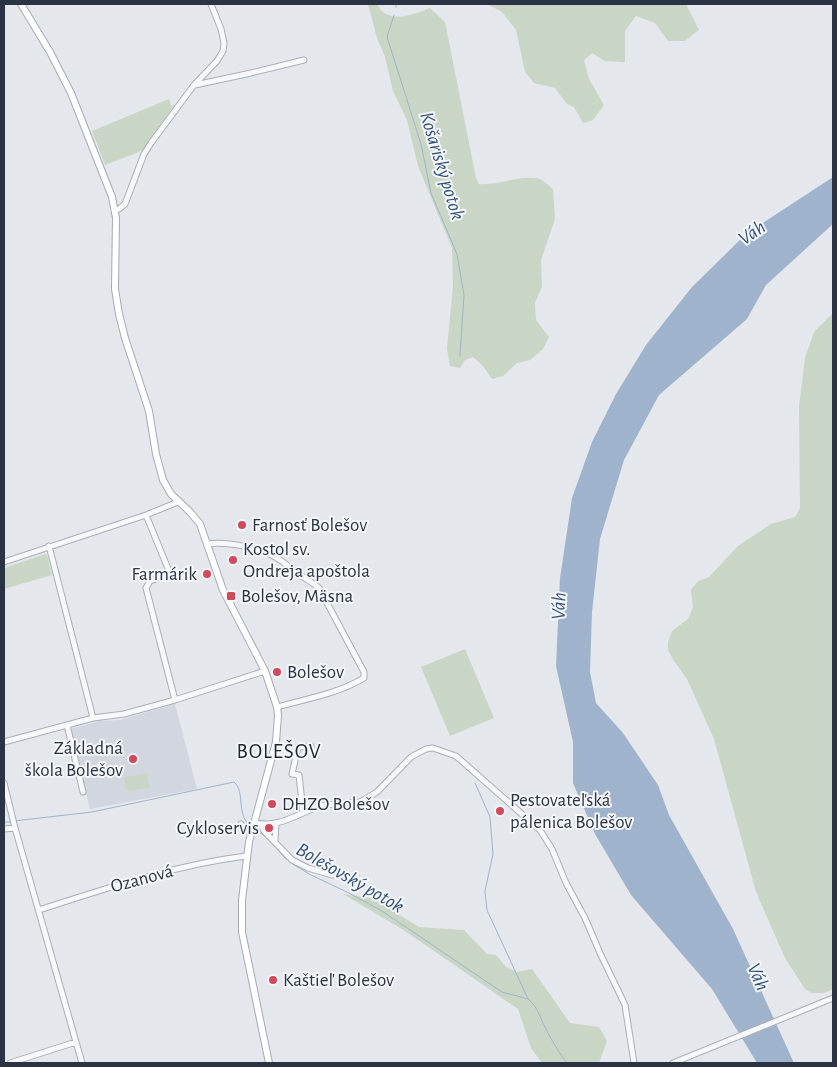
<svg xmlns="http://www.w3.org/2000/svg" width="837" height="1067" viewBox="0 0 837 1067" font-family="'Alegreya Sans',sans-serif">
  <rect width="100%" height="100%" fill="#e4e7ec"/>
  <path fill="#d2d6de" d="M175 704 197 789 90 809 71 729 99 721 120 720Z"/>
  <path fill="#c9d6c5" d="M368 4H377C387 25 413 15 430 8L445 22 476 178 479 184C499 186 520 174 540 179 544 181 549 186 553 189L555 219 541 260 542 287 535 303 536 320 549 337 543 349 530 360 517 363 503 376 492 379 483 366 473 357 465 360 460 368 450 366 447 349 453 286 452 248 418 166 407 120 393 91 385 57 377 38Z
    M487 4H686L699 30 685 41H668L655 23 636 16 625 31V62L605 61 592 53 584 60 589 79 604 105 593 120 583 123 574 107 567 104 555 88 534 83 525 72 516 30 502 12Z
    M169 99 171 106 175 104 144 148 139 152 105 165 92 131Z
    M833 313V989L824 993H812L805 989 785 958 756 892 714 739 687 679 674 661 668 650V642L672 631 688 619 693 607 691 590 698 581 709 577 738 546 771 524 795 517 800 508 799 406 805 358 814 332Z
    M45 554 47 555 52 575 4 589V568Z
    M465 649 494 718 450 736 421 667Z
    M147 774 149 788 126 791 124 777Z
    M343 894 372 898 419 927 464 930 487 954 496 955 506 967 517 972 532 969 570 1023 599 1027 607 1041 599 1063H542L531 1048 518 1009 405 931Z"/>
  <path fill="#9fb4cc" d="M833 177V224L766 285 747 319 659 395 624 460 600 539 592 612 590 672 596 703 623 733 658 785 669 815 733 929 794 1063H757L712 989 631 895 595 834 573 783V742L556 666 560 578 572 498 592 442 616 394 646 345 692 287 746 234Z"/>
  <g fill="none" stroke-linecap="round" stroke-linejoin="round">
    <path stroke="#9fb4cc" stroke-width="1" d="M396 7V4
      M394 15 387 37 421 144 431 193 457 254 464 295 460 356
      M475 783 490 817 493 854 485 891 487 910 528 999C538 1007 540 1018 546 1029 552 1041 559 1053 567 1063
      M14 821 92 812 234 782C246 792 235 814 251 827
      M4 822H10
      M254 829 268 838
      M272 843 285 858 290 861
      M293 864 309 874 349 893 382 911 502 992 528 999"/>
    <g stroke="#a9aeb7" stroke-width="7">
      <path id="minor" d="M195 85 251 73 304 60
        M115 211 119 209 125 204 144 154 151 143 194 85 217 61 223 51 224 43 221 29 211 4
        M146 515 169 571 167 575 150 581 146 588 175 700
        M208 544C227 541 260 548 277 558 284 562 290 568 296 573 305 578 312 582 319 588L364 672V678C337 694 306 699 277 707
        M49 546 93 718
        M4 562 146 515 178 502
        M67 725 83 792
        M4 742 93 718 124 714 175 700 265 671
        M4 783 15 828
        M303 812 299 775 292 774 298 747 311 746
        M254 822C277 830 300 812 321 806 333 803 347 803 360 802L377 792 411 757 426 749 433 748 456 756 540 830 552 849 566 883 585 918 600 953 625 1005 634 1063
        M241 824 246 830 251 833
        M261 824 264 831 292 860 308 868 332 875
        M4 829 15 828 82 1063
        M275 841 276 823
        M39 910C107 888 175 865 246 856
        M10 1063 76 1042
        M673 1063 833 998"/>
    </g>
    <g stroke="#a3abb8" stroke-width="8">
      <path id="major" d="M21 4 50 52 71 93 112 197 116 218 115 289 119 314 125 338 149 411 156 454 163 480 171 494 190 512 200 524 223 590 265 671 277 707 278 715 276 742 249 842 242 900V932L269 1063"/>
    </g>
    <use href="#minor" stroke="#f7f8fa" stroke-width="5"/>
    <use href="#major" stroke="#fff" stroke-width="6"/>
  </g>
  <g fill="#d1495b" stroke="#f4f6f9" stroke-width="2">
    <circle cx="242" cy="525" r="5"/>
    <circle cx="233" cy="560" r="5"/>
    <circle cx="207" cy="574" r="5"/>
    <rect x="226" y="591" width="10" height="10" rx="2.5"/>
    <circle cx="277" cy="672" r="5"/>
    <circle cx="133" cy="759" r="5"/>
    <circle cx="272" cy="804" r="5"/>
    <circle cx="500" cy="811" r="5"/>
    <circle cx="269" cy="828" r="5"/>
    <circle cx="273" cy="980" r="5"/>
  </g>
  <g text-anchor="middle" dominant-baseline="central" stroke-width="4" stroke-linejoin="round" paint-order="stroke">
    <g font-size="19" fill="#2b3445" stroke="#f4f6f9" text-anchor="start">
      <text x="252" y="525">Farnosť Bolešov</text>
      <text x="243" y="549">Kostol sv.<tspan x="243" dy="22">Ondreja apoštola</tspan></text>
      <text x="197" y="574" text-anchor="end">Farmárik</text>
      <text x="241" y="596">Bolešov, Mäsna</text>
      <text x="287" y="672">Bolešov</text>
      <text x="123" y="748" text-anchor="end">Základná<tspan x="123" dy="22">škola Bolešov</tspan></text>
      <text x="510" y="800">Pestovateľská<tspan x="510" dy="22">pálenica Bolešov</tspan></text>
      <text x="282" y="804">DHZO Bolešov</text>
      <text x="259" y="828" text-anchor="end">Cykloservis</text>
      <text x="283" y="980">Kaštieľ Bolešov</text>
    </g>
    <g font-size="19" fill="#2b3445" stroke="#f4f6f9">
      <text transform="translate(142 879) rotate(-15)">Ozanová</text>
    </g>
    <g font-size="20" font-style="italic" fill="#34527a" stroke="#f4f6f9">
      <text transform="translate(442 166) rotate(73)">Košariský potok</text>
      <text transform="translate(752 233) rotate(-35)">Váh</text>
      <text transform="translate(559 606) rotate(-88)">Váh</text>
      <text transform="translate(350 878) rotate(30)">Bolešovský potok</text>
      <text transform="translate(758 977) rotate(66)">Váh</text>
    </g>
    <g font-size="21" letter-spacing="1" fill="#1d2536" stroke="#f4f6f9">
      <text x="279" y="751">BOLEŠOV</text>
    </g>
  </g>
  <rect width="837" height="1067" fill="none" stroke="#2b3445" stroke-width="10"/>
</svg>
